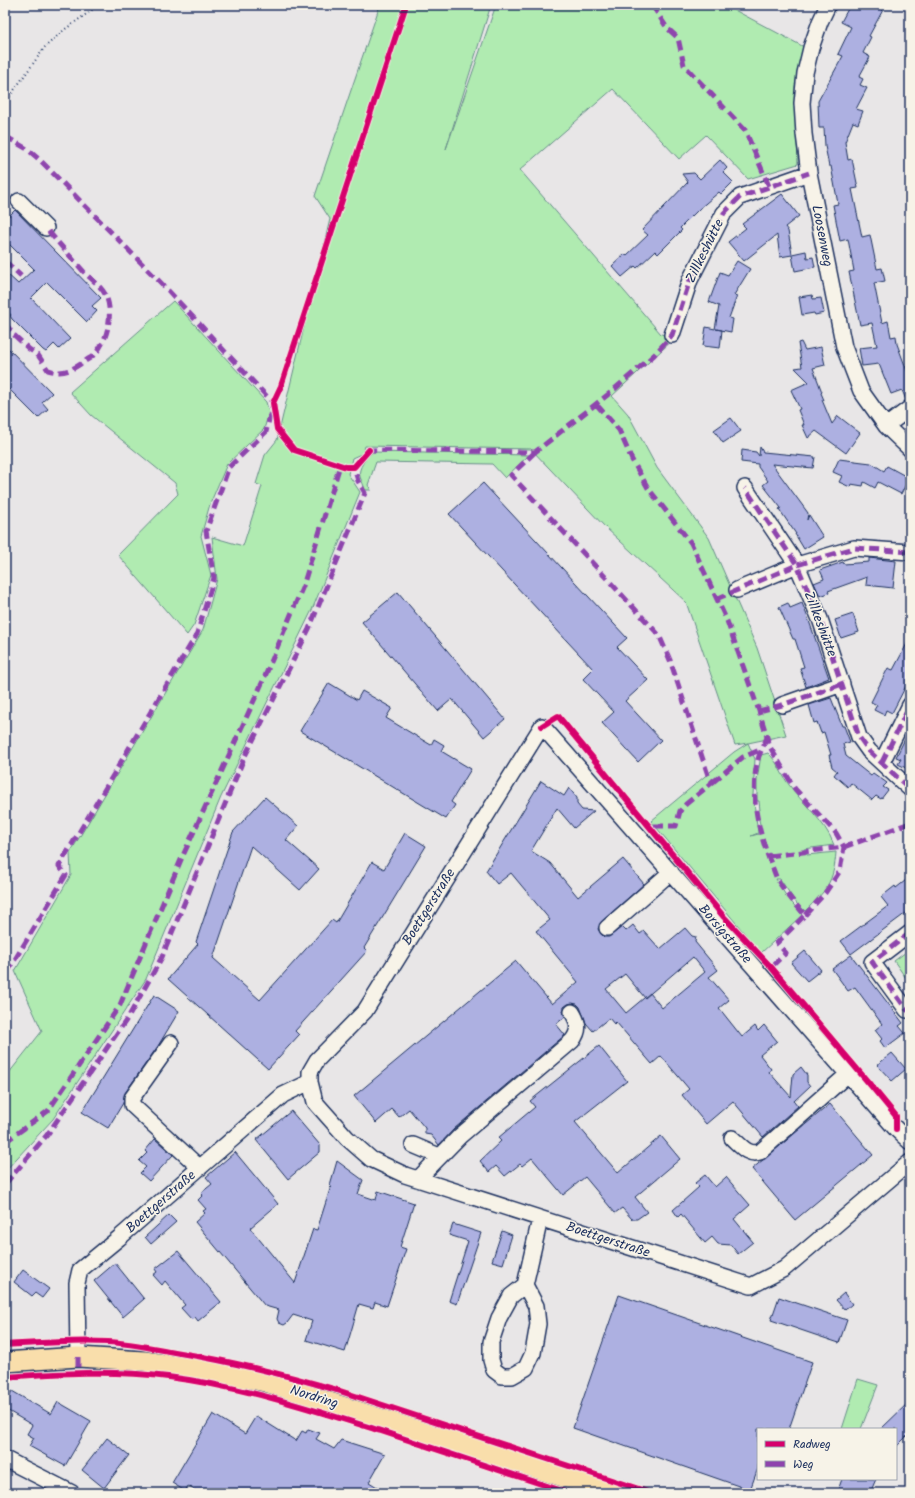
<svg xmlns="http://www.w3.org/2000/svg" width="915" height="1498" viewBox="0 0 915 1498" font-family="Kalam,sans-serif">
  <rect width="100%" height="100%" fill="#e8e6e7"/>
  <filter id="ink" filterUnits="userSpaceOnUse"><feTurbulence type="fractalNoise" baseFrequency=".025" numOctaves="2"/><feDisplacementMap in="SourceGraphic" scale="8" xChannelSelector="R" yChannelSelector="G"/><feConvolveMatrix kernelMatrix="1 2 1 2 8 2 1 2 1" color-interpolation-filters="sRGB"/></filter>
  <g filter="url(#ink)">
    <path fill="#b0ebb1" stroke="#668d88" d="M380 5H491L446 149 496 5H725L804 47 795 86 798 164 748 179 706 135 679 159 613 89 520 170 661 334 675 338 612 396 628 414 657 468 709 538 757 648 786 735 748 743 755 759 753 795 758 833 751 836 762 833 757 811 760 810 759 801H757V780L761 755 768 753C777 761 781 773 787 782 802 804 825 820 834 845L804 849 807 855 836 852C834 882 826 891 805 911L797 904 780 879H776L785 894 802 915 761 953 651 821 734 752 748 743 735 745 686 602 606 528 531 449 365 446 363 453 352 458 348 474 360 492 312 610 221 797 146 979 53 1119 5 1171V1078L42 1031 15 971 71 875 70 853 203 630 217 579 212 537 243 546 262 486 256 484 265 455 277 440 330 219 315 196Z
      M173 301 266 402 269 413 264 429 227 464 210 504 201 536 211 575 194 625 187 635 118 555 178 494 175 483 91 415 70 392Z
      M373 452 529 455 505 478 492 464 376 462 368 485 371 490H365C364 485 362 482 360 477 357 468 367 457 373 452Z
      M910 949V984L894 961Z
      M858 1379 878 1385 861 1429H842Z"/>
    <path fill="#adb0e1" stroke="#1b2f5e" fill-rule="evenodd" d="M850 5H878L884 8 869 36 871 37 863 53 870 57 859 77 863 79 860 85 867 88 856 109 863 111 858 124 853 122 845 142 848 160 852 159 858 188 852 189 862 237 870 235 877 269 882 268 885 281 874 283 882 323 888 321 891 337 896 336 897 344 910 379V399L906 400 902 390 891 394 879 364 862 366 859 348 877 346 872 323 860 325 849 272 854 271 848 239 840 241 833 205 838 204 831 166H829L825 146 824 128H819L818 101 843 56 838 54 851 27 841 22Z
      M720 160 727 168 723 172 733 182 721 194 719 192 699 209 680 228 682 230 658 254 655 251 637 268 635 266 622 277 612 266 625 254 626 256 648 235 642 230 688 182 682 174 694 173 700 179Z
      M782 194 799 216 785 227 788 231 792 254 806 251 807 258 813 257 815 267 795 271 792 255 780 257 777 235 744 261 728 242 746 228 742 224Z
      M15 210 101 298 92 306 97 311 87 322 47 282 31 298 70 339 59 349 54 344 46 352 43 350 12 319 10 316 11 315 5 308V272L18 284 34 269 5 240V231L9 226 5 222V220Z
      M737 261 750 269 734 295 737 296 729 318 733 319 731 332 716 329 722 330 720 348 703 346 706 327 715 329 719 306 709 302 720 272 728 275Z
      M812 295 813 299 821 298 824 313 815 315 814 313 802 315 799 297Z
      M801 342 805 350 821 347 825 365 813 368 822 392 821 393 824 400H822L832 424 838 416 860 433 846 453 816 431 808 438 802 425H804L798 410 800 409 791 390 809 382 795 368 802 367 798 343Z
      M5 345 52 393 42 402 48 409 38 418 5 385Z
      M731 418 741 431 723 443 714 430Z
      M760 447 763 452 815 457 813 468 772 464 808 513 807 520 809 515 823 537 804 549 795 534H796L779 509 781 508 763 485 768 481 758 467V464L741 462 742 450 756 452 759 456Z
      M839 459 871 463 884 471 887 466 909 478 901 494 878 482 875 488 864 482 863 486 851 484 850 487 839 482 842 476 833 472Z
      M483 483 627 638 617 647 648 680 625 701 661 740 638 762 602 723 614 712 583 679 593 669 449 514Z
      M869 558 896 561 893 588 866 585 867 577 828 591 829 593 820 596 814 583 824 579 820 570 843 562 844 564 869 562Z
      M398 592 505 719 484 737 452 699 438 711 362 622Z
      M788 603 790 608 802 603 808 618 829 678 806 687 800 668 804 667 795 639H793L779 607Z
      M853 614 859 632 841 638 835 620Z
      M910 638V678L892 713 886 710 884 715 874 710 877 705 871 702 888 668 893 670Z
      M329 683 357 700 362 691 392 708 386 718 431 745 434 739 444 745 441 751 471 769 451 802 455 805 446 819 300 731Z
      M831 698 842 726H844L850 742 843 744 846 756 871 776 873 773 887 783 883 787 888 790 881 799 876 796 872 800 851 783 848 787 834 775 837 771 832 767 829 755H831L824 732 821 733 817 722 814 723 809 705Z
      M910 729V770L898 764 901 759 896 757Z
      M541 781 564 796 569 788 577 798V804L582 810 594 811 574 828 557 808 531 851 550 863 578 897 623 859 644 884 601 922 598 929 601 934 604 937H609L622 927 626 931 633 925 640 934 644 931 660 949 685 928 692 936 696 937 695 942 718 970 709 977 729 1000 719 1008 742 1037 755 1026 758 1031 764 1025 777 1041 760 1055 771 1069 769 1072 791 1097 793 1074 801 1067 807 1075V1082L810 1086 794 1101 798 1106 763 1137 733 1101 706 1124 682 1095 689 1089 661 1056 652 1064 616 1022 614 1024 609 1018 593 1031 586 1023 580 1007 577 1004 572 1003 568 1004 564 1007 563 1012 565 1017 556 1024 565 1035 454 1129 439 1145 431 1135 425 1134V1128L409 1109 399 1117 392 1109 376 1123 354 1096 516 961 552 1004 578 982 536 931 550 920 511 873 497 884 486 871ZM693 957 705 972 662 1008 650 993 626 1013 606 989 625 974 645 998Z
      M265 797 298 826 286 840 319 869 300 890 251 846 213 958 260 1000 332 920 336 923 372 862 384 869 405 833 426 846 364 948 367 951 295 1031 299 1035 268 1069 168 979 198 944 196 942 233 832Z
      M910 877V910L851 954 841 941 888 906 881 897 895 886 896 888Z
      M805 951 821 970 807 981 791 963Z
      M851 955 903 1023 899 1026 905 1033 885 1048 880 1041 882 1039 875 1030 882 1024 855 987 848 991 832 969Z
      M154 995 179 1011 158 1046 125 1093 123 1103 108 1128 82 1112Z
      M599 1046 627 1081 575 1122 618 1173 661 1136 680 1159 635 1197 647 1212 637 1219H632L622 1208 615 1213 585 1177 563 1195 532 1158 522 1166 520 1164 505 1176 496 1166 489 1172 480 1161 501 1141 498 1138 535 1107 530 1101Z
      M892 1053 906 1069 892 1081 877 1065Z
      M830 1104 873 1155 795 1220 752 1169Z
      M291 1111 320 1145V1152L288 1179 256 1140Z
      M155 1139 173 1155 149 1181 140 1173 146 1167 139 1161 147 1153 145 1151Z
      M235 1152 278 1204 250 1228 295 1283 313 1229 317 1230 331 1186 330 1185 337 1161 363 1180 358 1194 376 1200 378 1191 414 1203 400 1247 406 1249 387 1306 375 1302 373 1308 359 1304 345 1352 306 1340 312 1321 293 1315 287 1323 284 1325 279 1323 277 1319 279 1310 265 1306 195 1222 205 1213 203 1211 206 1209 198 1200 203 1195 201 1193 212 1184 206 1177Z
      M705 1175 715 1187 726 1177 750 1205 734 1219 753 1242 738 1254 731 1245 718 1244 712 1237 705 1243 681 1214 678 1217 673 1210 699 1187 695 1183Z
      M169 1215 176 1222 151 1244 145 1237Z
      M453 1224 481 1233 457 1304 449 1301 468 1241 449 1235Z
      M502 1231 512 1235 503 1264 492 1261Z
      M178 1251 221 1302 198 1321 195 1317 192 1320 181 1308 185 1305 165 1281 162 1285 153 1275 157 1272 155 1269Z
      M115 1263 144 1299 123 1317 94 1281Z
      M23 1270 49 1289 42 1298 35 1293 32 1296 14 1282Z
      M844 1293 852 1304 845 1310 836 1300Z
      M619 1295 812 1362 789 1429H758V1468L750 1490 573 1428Z
      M779 1297 847 1320 839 1343 771 1320Z
      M12 1391 51 1414 58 1402 91 1421 65 1466 29 1446 34 1438 27 1434 32 1425 5 1409V1403Z
      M910 1401V1433L896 1447V1429H881Z
      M213 1414 245 1434 256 1416 296 1441 302 1431 306 1433 308 1429 320 1433 316 1439 334 1449 341 1440 385 1454 369 1482 387 1493H199L188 1486 185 1491 172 1483Z
      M107 1438 129 1455 104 1488 82 1470Z
      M842 1479H876L870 1493H837Z"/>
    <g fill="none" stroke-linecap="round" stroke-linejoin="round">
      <g stroke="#1b2f5e" stroke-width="18">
        <path id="minor" d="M828 5 820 22 811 48 805 73 802 103 804 134 809 173 844 347 861 391 886 426 910 449
          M19 201 46 228
          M672 335 690 280 724 213 740 197 809 173
          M886 426 910 408
          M910 552 854 548 797 565 820 619 859 737 869 751 910 789
          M737 590 797 565 745 488
          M782 705 842 684
          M882 762 910 705
          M607 928 671 872
          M910 933 872 962 907 1010 910 1008
          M171 1043 132 1098V1105L200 1168
          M732 1138C741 1146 748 1156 760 1152L848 1074
          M910 1142 896 1129 542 726 365 1011 317 1060 310 1072V1082L315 1102 347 1138 371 1159 405 1175 751 1286 784 1269 910 1162
          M413 1145 439 1156
          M418 1179 460 1136 572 1041C580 1031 579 1023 572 1012
          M525 1285 536 1306 538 1324 533 1353 526 1368 512 1376H502L494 1370 491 1360V1342L499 1318 511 1296 525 1285 540 1219
          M78 1357 77 1283 80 1270 119 1238 283 1095 310 1082
          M5 1459 72 1493"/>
      </g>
      <g stroke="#1b2f5e" stroke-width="22">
        <path id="major" d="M5 1362 78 1357 144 1361 217 1372 265 1382 311 1396 613 1493"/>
      </g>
      <path stroke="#1b2f5e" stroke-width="2" stroke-dasharray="1 3" stroke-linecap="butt" d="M5 103 45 47 64 30 99 5"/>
      <use href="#minor" stroke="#f7f3e8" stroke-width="15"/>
      <use href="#major" stroke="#f9deab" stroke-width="19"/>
      <path stroke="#8e44ad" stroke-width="5" stroke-dasharray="10 5" stroke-linecap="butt" d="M652 5 667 28 678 38 684 65 745 130 769 186
        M5 136 27 149 41 161 163 285 273 403 266 432 229 467 206 531 214 578 197 634 59 866 66 875 5 976
        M5 261 21 276
        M5 323 13 334 29 349 38 355 48 370C67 376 75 367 90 358 107 347 115 312 105 294 100 285 91 279 84 272 71 257 58 243 46 228
        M596 404 619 430 632 460 648 488 691 543 727 621 759 711 770 747 795 789 836 833 844 847 840 871 825 893 805 915
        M367 452 369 450 535 452 610 393 654 355 672 335 690 280 724 213 740 197 809 173
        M535 452 511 475 659 635 670 660 709 778 713 782 686 804 680 811 676 826H649
        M910 552 854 548 797 565 820 619 859 737 869 751 910 789
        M716 599 797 565 745 488
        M759 711 782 705 842 684
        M767 737C764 746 759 753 757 763 750 796 758 828 769 859 772 865 774 872 777 879 785 892 795 904 805 915L777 943 786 953 771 967
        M882 762 910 705
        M713 782 743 757 760 750
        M769 856 844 847 910 823
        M910 933 872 962 907 1010 910 1008
        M5 1142 48 1111 120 1005 180 862 263 681 303 586 340 465
        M5 1184 47 1135 129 1016 162 957 244 758 309 629 365 493 358 481 354 467
        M78 1357V1372"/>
      <g stroke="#f7f3e8" stroke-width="8">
        <path id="cycleway" d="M369 450 354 467H346L294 450 277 429 273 403 281 386 406 5
          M542 726 558 716 724 917 771 967 873 1088 896 1116V1129
          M5 1345C39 1343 74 1340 108 1342 130 1343 152 1348 174 1352 230 1361 283 1374 337 1390L651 1493
          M5 1377C59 1373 114 1370 168 1377 241 1386 311 1409 381 1431 444 1452 506 1472 568 1493"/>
      </g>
      <use href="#cycleway" stroke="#d6006c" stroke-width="6"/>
    </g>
  </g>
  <g text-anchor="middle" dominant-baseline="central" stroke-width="3" stroke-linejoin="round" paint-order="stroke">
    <g font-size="14" fill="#1b2f5e" stroke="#f7f3e8">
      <text transform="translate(822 236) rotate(79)">Loosenweg</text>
      <text transform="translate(705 251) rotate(-64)">Zillkeshütte</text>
      <text transform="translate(820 624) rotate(69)">Zillkeshütte</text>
      <text transform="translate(429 907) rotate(-58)">Boettgerstraße</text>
      <text transform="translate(725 934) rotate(49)">Borsigstraße</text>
      <text transform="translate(161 1202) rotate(-41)">Boettgerstraße</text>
      <text transform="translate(608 1240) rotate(18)">Boettgerstraße</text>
      <text transform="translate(314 1397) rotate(17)">Nordring</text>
    </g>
  </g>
  <rect width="915" height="1498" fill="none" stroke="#f7f3e8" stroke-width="20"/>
  <rect x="10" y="10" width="895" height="1478" fill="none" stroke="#1b2f5e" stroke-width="1.5" filter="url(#ink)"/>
  <rect x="757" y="1428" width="140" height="52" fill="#f7f3e8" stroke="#9fa5b1"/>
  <rect x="765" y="1441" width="20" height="6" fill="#d6006c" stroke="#9fa5b1"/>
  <text x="793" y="1448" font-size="12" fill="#1b2f5e">Radweg</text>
  <rect x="765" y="1461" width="20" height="6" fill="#8e44ad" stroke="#9fa5b1"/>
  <text x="793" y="1468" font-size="12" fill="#1b2f5e">Weg</text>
</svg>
